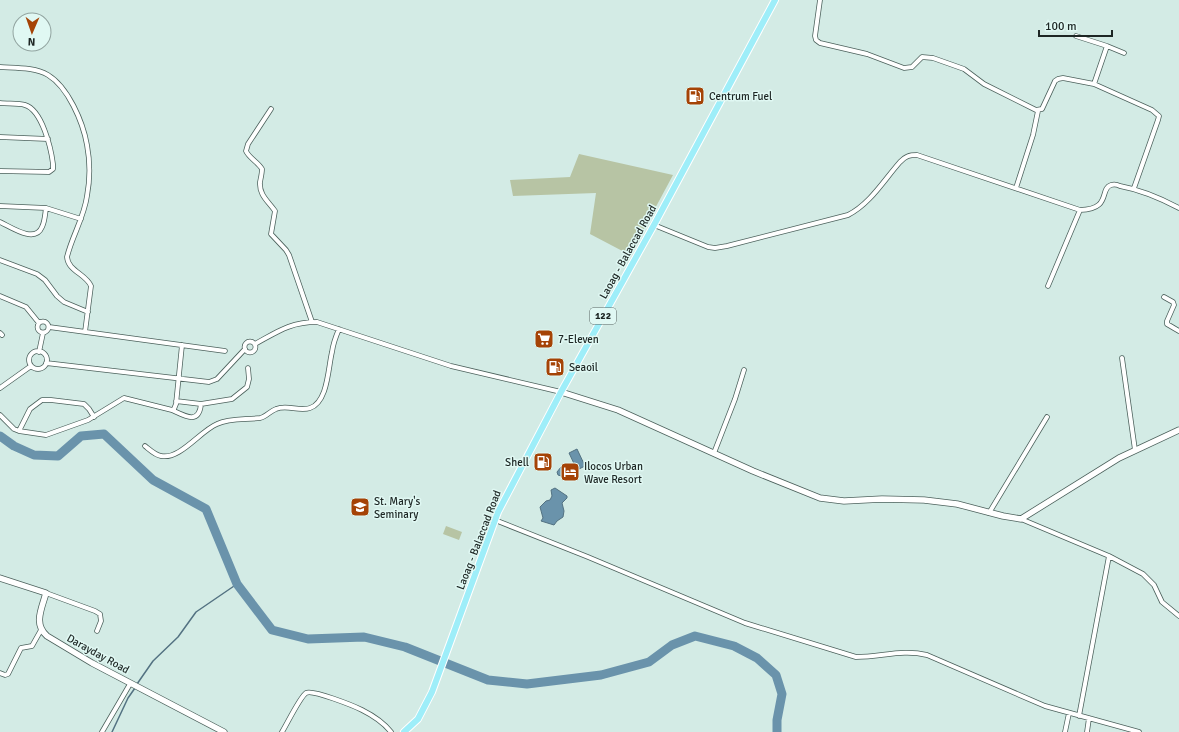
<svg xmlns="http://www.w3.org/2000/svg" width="1179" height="732" viewBox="0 0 1179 732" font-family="Signika,sans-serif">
  <rect width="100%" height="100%" fill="#d3ebe5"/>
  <path fill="#b7c4a4" d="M579 154 673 175 630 255 590 234 596 193 513 196 510 180 570 177Z
    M446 526 462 532 459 540 443 534Z"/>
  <path fill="#6a93ab" stroke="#537282" d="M577 449 585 466 577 470 569 453Z
    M569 464 572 466V471L561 476 558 475 557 472 561 467Z
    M555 488 567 496V498L562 503 564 511 563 517 557 521 554 525 541 521 543 518 540 507 546 501 550 500 552 496 551 490Z"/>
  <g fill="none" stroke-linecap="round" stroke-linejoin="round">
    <path stroke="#537282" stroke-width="1.5" d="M137 684 153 661 178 637 196 612 237 584
      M112 732 128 698 135 688"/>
    <path stroke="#6a93ab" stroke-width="9" d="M0 436 14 446 34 455 58 456 81 436 104 434 153 480 206 509 237 584 272 630 308 639 364 637 405 647 488 680 527 684 601 675 649 662 672 645 695 636 734 646 757 658 776 675 782 694 777 720V732"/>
    <g stroke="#4c615c" stroke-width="5.5">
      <path id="street" d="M820 0 815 36 816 40 820 43 867 54 904 68 912 67 922 57 933 58 964 69 984 84 1036 110 1042 109 1055 81 1058 79 1063 78 1094 84 1152 110 1159 116 1158 120 1134 188
        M1076 36 1107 46
        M0 67C15 68 35 67 48 75 68 87 83 122 87 145 90 161 90 180 87 196 84 218 72 236 67 257 68 271 86 274 91 286L85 332
        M1094 84 1107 46 1124 53
        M0 103C8 104 18 103 25 105 42 110 51 148 53 164V169L49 172 0 171
        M271 109 248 144 246 151C249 158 258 162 262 169 262 173 261 177 260 182 259 195 268 201 275 211L271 234 286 250 289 255 312 322
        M0 137 48 139
        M1016 188 1033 135 1038 111
        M0 206 46 208 81 219
        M0 222C11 227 35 244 42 227 45 221 45 214 46 208
        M654 225 708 247 715 248 727 246 848 215C870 204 884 180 900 162 906 156 909 155 917 155L1080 210C1112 209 1099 189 1111 185 1114 184 1118 185 1120 186 1142 190 1160 198 1179 208
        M0 260 37 274 45 280 57 296 64 302 88 312
        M1048 286 1080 210
        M0 296 26 307 39 323
        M1164 297 1173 302 1174 305 1167 321V324L1179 331
        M37.5 327a5.5 5.5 0 1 1 11 0a5.5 5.5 0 1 1-11 0Z
        M49 327 225 351
        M0 333 2 335
        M244.5 347a5.5 5.5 0 1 1 11 0a5.5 5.5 0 1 1-11 0Z
        M255 344C277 332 290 322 317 322L451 366 561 392
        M29 360a9 9 0 1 1 18 0a9 9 0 1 1-18 0Z
        M39 352 43 333
        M1122 358 1135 450
        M46 363 209 382 217 379 245 349
        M0 388 31 366
        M176 401 201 404 232 399 247 387 249 379 248 368
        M172 410C185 416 199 425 201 404
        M0 415 14 429 19 431 46 435 88 420 124 398 172 410 174 409 176 404 182 345
        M19 431 30 409 42 400H51L84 404 89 409 94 417
        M145 446C150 450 155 455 161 456 180 460 200 431 217 424 230 418 246 420 260 418 266 417 270 411 276 409 287 404 299 412 310 408 328 402 328 368 332 352 333 344 336 336 339 329
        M714 453 735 399 744 370
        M989 513 1047 417
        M1021 519 1109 556 1143 574 1154 585 1162 602 1179 616
        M495 520 588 557 745 623 856 657C882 657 902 649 927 655L1045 706 1139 732
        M46 593 95 611 100 614 101 621 97 631
        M0 673 5 675 8 674 21 648 32 646 41 630
        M1079 716 1109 556
        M102 732 130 684
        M282 732C287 724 300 697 306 693 312 689 354 706 362 710 372 715 384 723 391 732
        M1065 732 1069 713
        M1087 732 1089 718"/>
    </g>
    <g stroke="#4c615c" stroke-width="7">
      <path id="secondary" d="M561 392 618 410 753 471 820 498 844 501 882 499 924 500 957 504 1003 516 1021 519 1119 458 1179 430
        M0 578 46 593C42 608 33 624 47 636L92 663 224 732"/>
    </g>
    <g stroke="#fff" stroke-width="8">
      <path id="primary" d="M404 732 418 719 432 692 498 512 561 392 654 225 775 0"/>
    </g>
    <use href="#street" stroke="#fff" stroke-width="4"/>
    <use href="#secondary" stroke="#fff" stroke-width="5.5"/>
    <use href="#primary" stroke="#9eeef9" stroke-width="6"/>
  </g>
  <defs>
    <g id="fuel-square" transform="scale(1)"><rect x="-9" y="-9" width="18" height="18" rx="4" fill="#a54306" stroke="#e0f8f3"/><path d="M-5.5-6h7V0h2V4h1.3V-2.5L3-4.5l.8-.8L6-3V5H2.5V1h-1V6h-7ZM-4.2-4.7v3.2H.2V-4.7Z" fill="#fff"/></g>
    <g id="supermarket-square" transform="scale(1)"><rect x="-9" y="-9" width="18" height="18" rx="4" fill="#a54306" stroke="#e0f8f3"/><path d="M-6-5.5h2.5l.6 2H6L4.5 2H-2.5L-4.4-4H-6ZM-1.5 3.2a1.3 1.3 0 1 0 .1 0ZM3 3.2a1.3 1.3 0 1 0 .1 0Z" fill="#fff"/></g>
    <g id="hotel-square" transform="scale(1)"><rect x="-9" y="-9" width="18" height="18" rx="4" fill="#a54306" stroke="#e0f8f3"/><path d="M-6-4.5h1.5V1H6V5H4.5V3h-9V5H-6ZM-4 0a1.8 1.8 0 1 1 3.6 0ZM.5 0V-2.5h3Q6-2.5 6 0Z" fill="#fff"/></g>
    <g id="school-square" transform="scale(1)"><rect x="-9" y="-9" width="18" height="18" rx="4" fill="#a54306" stroke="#e0f8f3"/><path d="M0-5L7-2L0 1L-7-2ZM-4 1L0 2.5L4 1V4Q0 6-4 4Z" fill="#fff"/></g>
  </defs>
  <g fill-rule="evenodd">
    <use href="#fuel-square" x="695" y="96"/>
    <use href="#supermarket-square" x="544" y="339"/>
    <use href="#fuel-square" x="555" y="367"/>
    <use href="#fuel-square" x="543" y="462"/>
    <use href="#hotel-square" x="570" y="472"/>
    <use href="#school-square" x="360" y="507"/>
  </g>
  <g text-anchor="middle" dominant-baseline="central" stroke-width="3" stroke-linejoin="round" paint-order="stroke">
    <rect fill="#e0f8f3" stroke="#586562" stroke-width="1" x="590" y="308" width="26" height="16" rx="3"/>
    <g font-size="10" font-weight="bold" fill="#1d2624">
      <text x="603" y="316">122</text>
    </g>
    <g font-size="11" fill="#1d2624" stroke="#e0f8f3" text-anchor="start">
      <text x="709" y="96">Centrum Fuel</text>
      <text x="558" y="339">7-Eleven</text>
      <text x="569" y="367">Seaoil</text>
      <text x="529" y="462" text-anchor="end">Shell</text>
      <text x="584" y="466">Ilocos Urban<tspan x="584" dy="13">Wave Resort</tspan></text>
      <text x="374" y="501">St. Mary's<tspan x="374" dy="13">Seminary</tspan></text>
    </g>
    <g font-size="11" fill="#1d2624" stroke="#e0f8f3">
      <text transform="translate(628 252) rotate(-61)">Laoag - Balaccad Road</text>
      <text transform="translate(479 540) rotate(-69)">Laoag - Balaccad Road</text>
      <text transform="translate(98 654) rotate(29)">Darayday Road</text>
    </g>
  </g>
  <g transform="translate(32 32) rotate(182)"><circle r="19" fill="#e0f8f3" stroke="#92a4a0"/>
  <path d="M0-3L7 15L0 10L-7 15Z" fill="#a54306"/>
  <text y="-6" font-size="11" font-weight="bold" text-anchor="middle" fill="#1d2624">N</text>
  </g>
  <path d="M1039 30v6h73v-6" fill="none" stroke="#1d2624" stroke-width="2"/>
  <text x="1045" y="30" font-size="12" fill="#1d2624" stroke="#e0f8f3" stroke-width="3" paint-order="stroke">100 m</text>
</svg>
